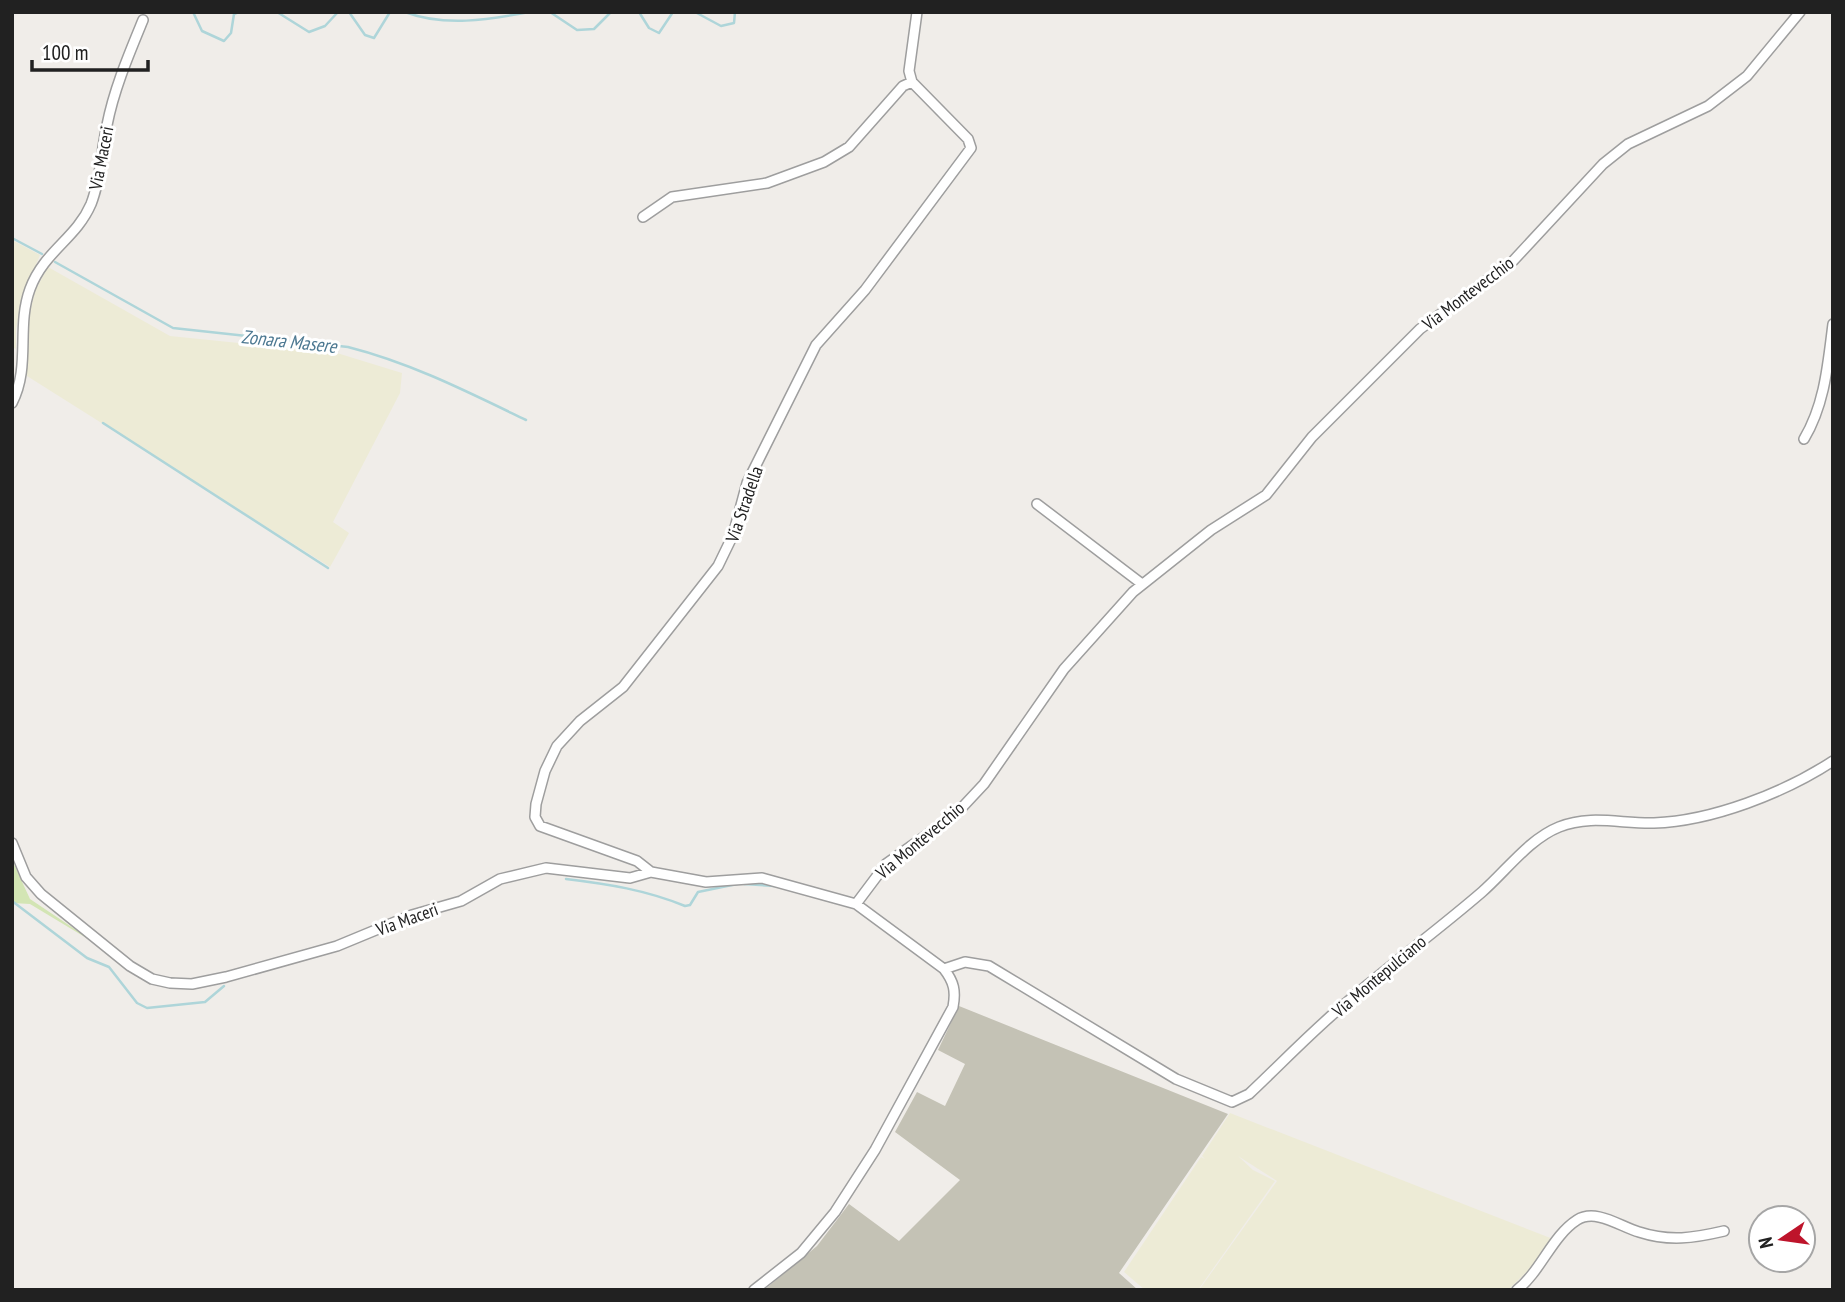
<svg xmlns="http://www.w3.org/2000/svg" width="1845" height="1302" viewBox="0 0 1845 1302" font-family="'PT Sans Narrow',sans-serif">
  <rect width="100%" height="100%" fill="#f0ede9"/>
  <path fill="#c4c2b5" d="M959 1006 1228 1114 1119 1273 1138 1290H764L817 1246 849 1204 899 1241 960 1180 895 1132 917 1092 945 1106 965 1064 938 1050Z"/>
  <path fill="#edebd6" d="M12 240 40 255 23 296 16 329V349L12 347Z
    M48 267 170 336 337 353 402 373 400 393 333 522 349 533 330 567 27 376V325L35 291Z
    M1230 1113 1553 1239 1537 1262 1508 1290H1199L1277 1181 1238 1156 1253 1170 1275 1181 1198 1290H1145L1124 1272 1201 1157 1205 1159 1202 1156Z"/>
  <path fill="#d3e5b4" d="M12 860 30 899 103 948 30 904 12 903Z"/>
  <g fill="none" stroke-linecap="round" stroke-linejoin="round">
    <path stroke="#aed5d9" stroke-width="2.5" d="M193 12 202 31 224 41 231 33 234 14 239 12
      M277 12 309 32 325 26 338 12
      M349 12 365 35 374 38 390 12
      M405 12C444 27 488 20 529 12
      M550 12 577 30 594 29 611 12
      M639 12 649 28 659 33 673 12
      M695 12 721 26 734 23 735 12
      M12 238 42 254
      M55 262 173 328 348 347C411 363 468 392 526 420
      M103 423 328 568
      M566 879C608 884 646 890 685 906L690 905 698 892 737 884
      M744 884 775 886
      M12 901 87 958 109 967 137 1003 147 1008 205 1002 224 986"/>
    <g stroke="#9e9e9e" stroke-width="12">
      <path id="street" d="M643 217 672 197 767 183 824 162 849 147 903 86 912 82
        M12 403C31 366 16 327 30 289 44 251 76 239 91 204 101 179 101 151 107 125 114 89 129 54 143 20
        M1804 439C1825 404 1828 363 1833 324
        M1037 504 1142 584
        M12 843 26 877 41 894 130 966 152 979 170 983 192 984 226 977 337 946 412 915 461 901 500 879 546 868 630 878 651 872 706 882 762 878 856 904
        M651 872 637 861 540 826 535 817 536 804 545 771 557 746 580 721 623 687 718 566 733 535 747 483 816 345 865 290 971 148 968 139 912 82 909 71 917 12
        M944 969 965 962 989 966 1176 1079 1232 1102 1249 1094C1281 1064 1312 1031 1346 1003 1390 965 1438 930 1482 892 1506 871 1529 839 1559 827 1590 814 1622 824 1654 823 1712 821 1784 793 1833 761
        M754 1290 801 1253 835 1212 875 1150 953 1007C956 991 954 982 944 969L856 904 886 864 955 815 984 784 1064 669 1133 592 1211 530 1266 495 1312 437 1420 329 1513 261 1603 164 1628 144 1708 106 1747 76 1800 12
        M1517 1290C1541 1271 1552 1236 1577 1220 1596 1208 1621 1227 1639 1232 1670 1242 1694 1238 1724 1231"/>
    </g>
    <use href="#street" stroke="#fff" stroke-width="9"/>
  </g>
  <g text-anchor="middle" dominant-baseline="central" stroke-width="6" stroke-linejoin="round" paint-order="stroke">
    <g font-size="18" fill="#212121" stroke="#fff">
      <text transform="translate(101 158) rotate(-79)">Via Maceri</text>
      <text transform="translate(1468 293) rotate(-37)">Via Montevecchio</text>
      <text transform="translate(744 504) rotate(-71)">Via Stradella</text>
      <text transform="translate(920 840) rotate(-40)">Via Montevecchio</text>
      <text transform="translate(407 919) rotate(-20)">Via Maceri</text>
      <text transform="translate(1379 976) rotate(-40)">Via Montepulciano</text>
    </g>
    <g font-size="19" font-style="italic" fill="#4c7891" stroke="#fff">
      <text transform="translate(289 341) rotate(6)">Zonara Masere</text>
    </g>
  </g>
  <rect width="1845" height="1302" fill="none" stroke="#212121" stroke-width="28"/>
  <g transform="translate(1782 1239) rotate(257)"><circle r="33" fill="#ffffff" stroke="#a6a6a6" stroke-width="2"/>
  <path d="M0-5L12 26L0 18L-12 26Z" fill="#be142b"/>
  <text y="-10" font-size="19" font-weight="bold" text-anchor="middle" fill="#212121">N</text>
  </g>
  <path d="M32 60v10h116v-10" fill="none" stroke="#212121" stroke-width="3.5"/>
  <text x="42" y="60" font-size="21" fill="#212121" stroke="#ffffff" stroke-width="5" paint-order="stroke">100 m</text>
</svg>
